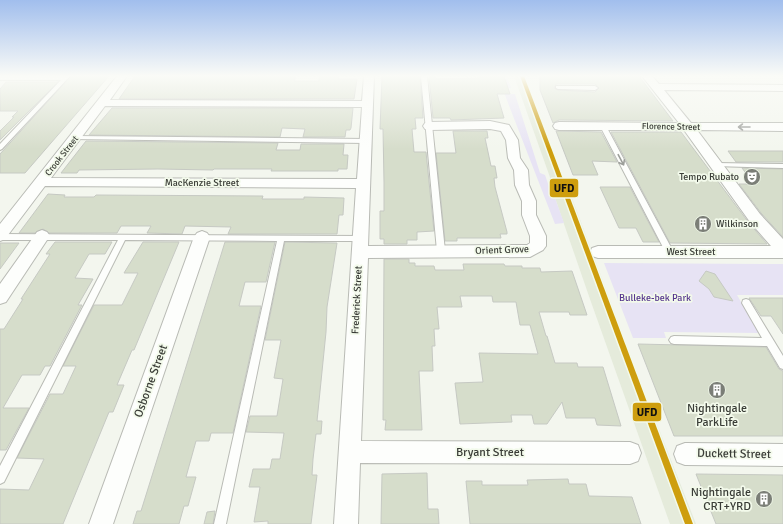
<svg xmlns="http://www.w3.org/2000/svg" width="783" height="524" viewBox="0 0 783 524" font-family="Signika,sans-serif">
  <rect width="100%" height="100%" fill="#f3f6ee"/>
  <path fill="#e5ebdb" d="M514 76H524L570 198H572L639 378 696 524H670L591 302 555 198 557 197Z"/>
  <path fill="#e7e3f4" d="M505 76H507L511 88H504L505 94H515L540 173 545 175 553 198H555L564 223 555 224 503 90 506 79Z
    M604 263 783 264V295H737L759 333 664 332 666 338H633Z"/>
  <path fill="#d6ddcb" stroke="#c6c9c3" fill-rule="evenodd" d="M71 76H109L25 173H0V154Z
    M135 76H296L294 81H319L320 76H339L338 79H357L354 99H119Z
    M382 76H420L423 118H415L416 129H412L414 152H426L434 231 417 232V240H407V244H384V239H380V211H384V182L383 129H380Z
    M429 76H435L436 79 480 78V76H504L510 94H497L504 118 451 120 450 118H433Z
    M540 76H639L673 121 559 120 553 123 540 90ZM556 84H595L599 88 595 92 558 90 554 88Z
    M6 82H58L0 140V131L14 117H12L18 111H0V89Z
    M112 108H353L351 128 350 130H346L345 137H303L305 129 282 128 280 137 89 135Z
    M453 131H487L488 138H485L491 166H495L497 178H494L495 187 507 232V234H500L501 238H457V241H445L436 153H456Z
    M556 131 601 132 617 162 592 161 598 175H573Z
    M611 132H681L749 223 767 244 670 243Z
    M86 141 278 143 276 150H300L301 144H344L343 155H348L347 169H338V171H271L272 169H214L213 170 158 169 79 170 77 173H61Z
    M728 151H783V162H736Z
    M742 168 783 169V237L761 213 739 184H754Z
    M600 187H630L659 242H643L636 228H619Z
    M48 194 65 195 64 197H94L96 195 263 196 262 199H304V197L344 198 343 215H339L337 234H228L231 227 185 226 182 234 147 233 151 226H121L117 233H49L43 229 35 233H19Z
    M55 242H112L105 254H89L75 278 93 279 78 305H82L50 366H45L40 375H22L3 408H29L6 450H0V329H4L23 299H21L50 254H46Z
    M143 242H179L134 350H132L117 385H124L113 412H109L63 524H0V489L29 490 44 459 17 458 50 394H63L76 366H63L94 305H122L138 273H124Z
    M225 242H275L266 282H245L239 306H261L233 433H211L209 441H196L186 477H196L188 506H184L179 524H133L137 511H141Z
    M285 242 337 243 327 307 326 332 317 421H322L321 434H316L313 459 312 475H317L311 524H268V521L254 522 260 487H249L253 469H270L272 459H280L284 433 246 432 250 416H277L283 379 274 378 281 340H265Z
    M0 243H19L0 269Z
    M384 259H409V263H415V266H434L435 270H464L463 264H504L505 266H522V268H540L541 272 572 271 587 315H570L569 312H539L546 336H547L555 363H577L578 367H603L621 426 597 425 595 418H566L562 402 547 424H534L532 415H511L512 422 460 424 455 383 483 382 479 353 538 354 530 325H520L516 302H493L492 296H460L462 307H437L439 329H434L435 346H432L433 371H419L422 430H385L386 420H383Z
    M706 271 715 274 733 301 714 297 709 289 699 281Z
    M749 298H783V334L771 316H761Z
    M638 344 766 347 779 369 783 371V436H674Z
    M427 473 428 509H438L439 524H381L382 474Z
    M696 474 783 475V524H716Z
    M568 479 569 484H586L589 496 632 497 641 524H470L466 481H482V485H528L527 480Z
    M215 511 213 524H204L207 512Z"/>
  <g fill="none" stroke-linecap="round" stroke-linejoin="round">
    <g stroke="#b9bbb5" stroke-width="2">
      <path id="lane" d="M0 76H70L2 149 0 150V144L61 80H0Z
        M421 76H427L445 251 441 254 437 251Z
        M556 86H595L598 88 595 90 558 89 556 88Z
        M603 124 606 126 674 253 673 255H667L666 253 600 126Z
        M75 136 366 139 369 141 366 143 73 139 72 138Z
        M716 163 783 164V168L714 166 713 165Z
        M0 234 363 236 364 238 360 241H284L226 524H214L277 241 125 240 4 482 0 484V466L118 240H0Z
        M746 299 749 300 783 356V369L780 368 767 346 674 344 671 343 669 340 671 337 674 336 762 338 742 303 743 300Z"/>
    </g>
    <g stroke="#b9bbb5" stroke-width="2">
      <path id="street" d="M117 76H127L110 100 362 101 364 76H374L368 246 527 245 530 243V236L522 215V201L515 185 514 170 508 158 506 140 501 131 490 129 429 130 425 129 423 126 425 123 429 122 490 121 509 125 518 140 520 158 528 170 529 185 536 201V215L546 236V246L543 250 530 257 368 258 361 441 630 442 638 445 641 453 638 461 630 464 360 463 358 524H334L356 188 45 186 5 239 0 241V224ZM105 106 362 107 357 179 51 178Z
        M642 76H652L659 84 783 85V91L664 90 691 123H783V131L697 130 760 214 783 239V258H598L592 256 590 252 592 248 598 246H771L750 222 684 130H559L555 129 553 126 555 123 559 122 679 123Z
        M42 230 47 232 50 236 47 240 6 302 0 304V284L37 232Z
        M202 231 207 233 210 237 113 524H89L194 237 197 233Z
        M685 443 783 444V466L685 465 677 462 674 454 677 446Z"/>
    </g>
    <use href="#lane" fill="#fdfefc" fill-rule="evenodd"/>
    <use href="#street" fill="#fdfefc" fill-rule="evenodd"/>
    <g stroke="#f3faeb" stroke-width="3">
      <path id="rail-1" d="M520 76H524L693 524H685Z"/>
    </g>
    <use href="#rail-1" fill="#ce9e0e" fill-rule="evenodd"/>
  </g>
  <defs><path id="oneway-shaft" d="M-6 0H5M1.5-3L5.5 0L1.5 3" fill="none" stroke-width="1.6" stroke-linecap="round" stroke-linejoin="round"/></defs>
  <g stroke="#9c9e9a">
    <use href="#oneway-shaft" transform="translate(744 127) rotate(-180)"/>
    <use href="#oneway-shaft" transform="translate(621 160) rotate(62)"/>
  </g>
  <linearGradient id="sky" x2="0" y2="1"><stop stop-color="#a1beed"/><stop offset="0.51" stop-color="#fafbf7"/><stop offset="1" stop-color="#fafbf7" stop-opacity="0"/></linearGradient>
  <rect width="783" height="149" fill="url(#sky)"/>
  <defs>
    <g id="theatre-disc" transform="scale(0.9)"><circle r="9.5" fill="#7b7e77" stroke="#f3faeb"/><path d="M-5-5.5Q0-4 5-5.5V0Q5 5 0 6Q-5 5-5 0ZM-3.3-2.5H-1v1.5H-3.3ZM1-2.5H3.3v1.5H1ZM-2.8 1Q0 5.5 2.8 1Z" fill="#fff"/></g>
    <g id="building-disc" transform="scale(0.9)"><circle r="9.5" fill="#7b7e77" stroke="#f3faeb"/><path d="M-4-6H4V6H1V3H-1V6H-4ZM-2.5-4.3h1.7v1.8h-1.7ZM.8-4.3h1.7v1.8H.8ZM-2.5-1h1.7V.8h-1.7ZM.8-1h1.7V.8H.8Z" fill="#fff"/></g>
  </defs>
  <g fill-rule="evenodd">
    <use href="#theatre-disc" x="752" y="177"/>
    <use href="#building-disc" x="703" y="224"/>
    <use href="#building-disc" x="717" y="390"/>
    <use href="#building-disc" x="764" y="499"/>
  </g>
  <g text-anchor="middle" dominant-baseline="central" stroke-width="3.5" stroke-linejoin="round" paint-order="stroke">
    <g font-size="9" fill="#3a3d37" stroke="#f3faeb">
      <text transform="translate(671 127) rotate(1)">Florence Street</text>
      <text transform="translate(62 156) rotate(-52)">Crook Street</text>
    </g>
    <g font-size="10" fill="#3a3d37" stroke="#f3faeb" text-anchor="end">
      <text x="739" y="177">Tempo Rubato</text>
      <text x="716" y="224" text-anchor="start">Wilkinson</text>
    </g>
    <g font-size="10" fill="#3a3d37" stroke="#f3faeb">
      <text x="202" y="183">MacKenzie Street</text>
      <text transform="translate(502 250) rotate(-2)">Orient Grove</text>
      <text x="691" y="252">West Street</text>
      <text transform="translate(357 300) rotate(-87)">Frederick Street</text>
    </g>
    <g font-size="10" fill="#55368d" stroke="#f3faeb">
      <text x="655" y="298">Bulleke-bek Park</text>
    </g>
    <g font-size="12" fill="#3a3d37" stroke="#f3faeb">
      <text transform="translate(151 381) rotate(-70)">Osborne Street</text>
      <text x="490" y="452">Bryant Street</text>
      <text transform="translate(734 454) rotate(1)">Duckett Street</text>
    </g>
    <g font-size="12" fill="#3a3d37" stroke="#f3faeb">
      <text x="717" y="408">Nightingale<tspan x="717" dy="14">ParkLife</tspan></text>
      <text x="751" y="492" text-anchor="end">Nightingale<tspan x="751" dy="14">CRT+YRD</tspan></text>
    </g>
  </g>
  <g stroke="#f3faeb" stroke-width="1.5">
    <rect x="549" y="178" width="30" height="20" rx="4" fill="#ce9e0e"/>
    <rect x="632" y="402" width="30" height="20" rx="4" fill="#ce9e0e"/>
  </g>
  <g font-size="11" text-anchor="middle" font-weight="bold" fill="#111">
    <text x="564" y="192">UFD</text>
    <text x="647" y="416">UFD</text>
  </g>
</svg>
